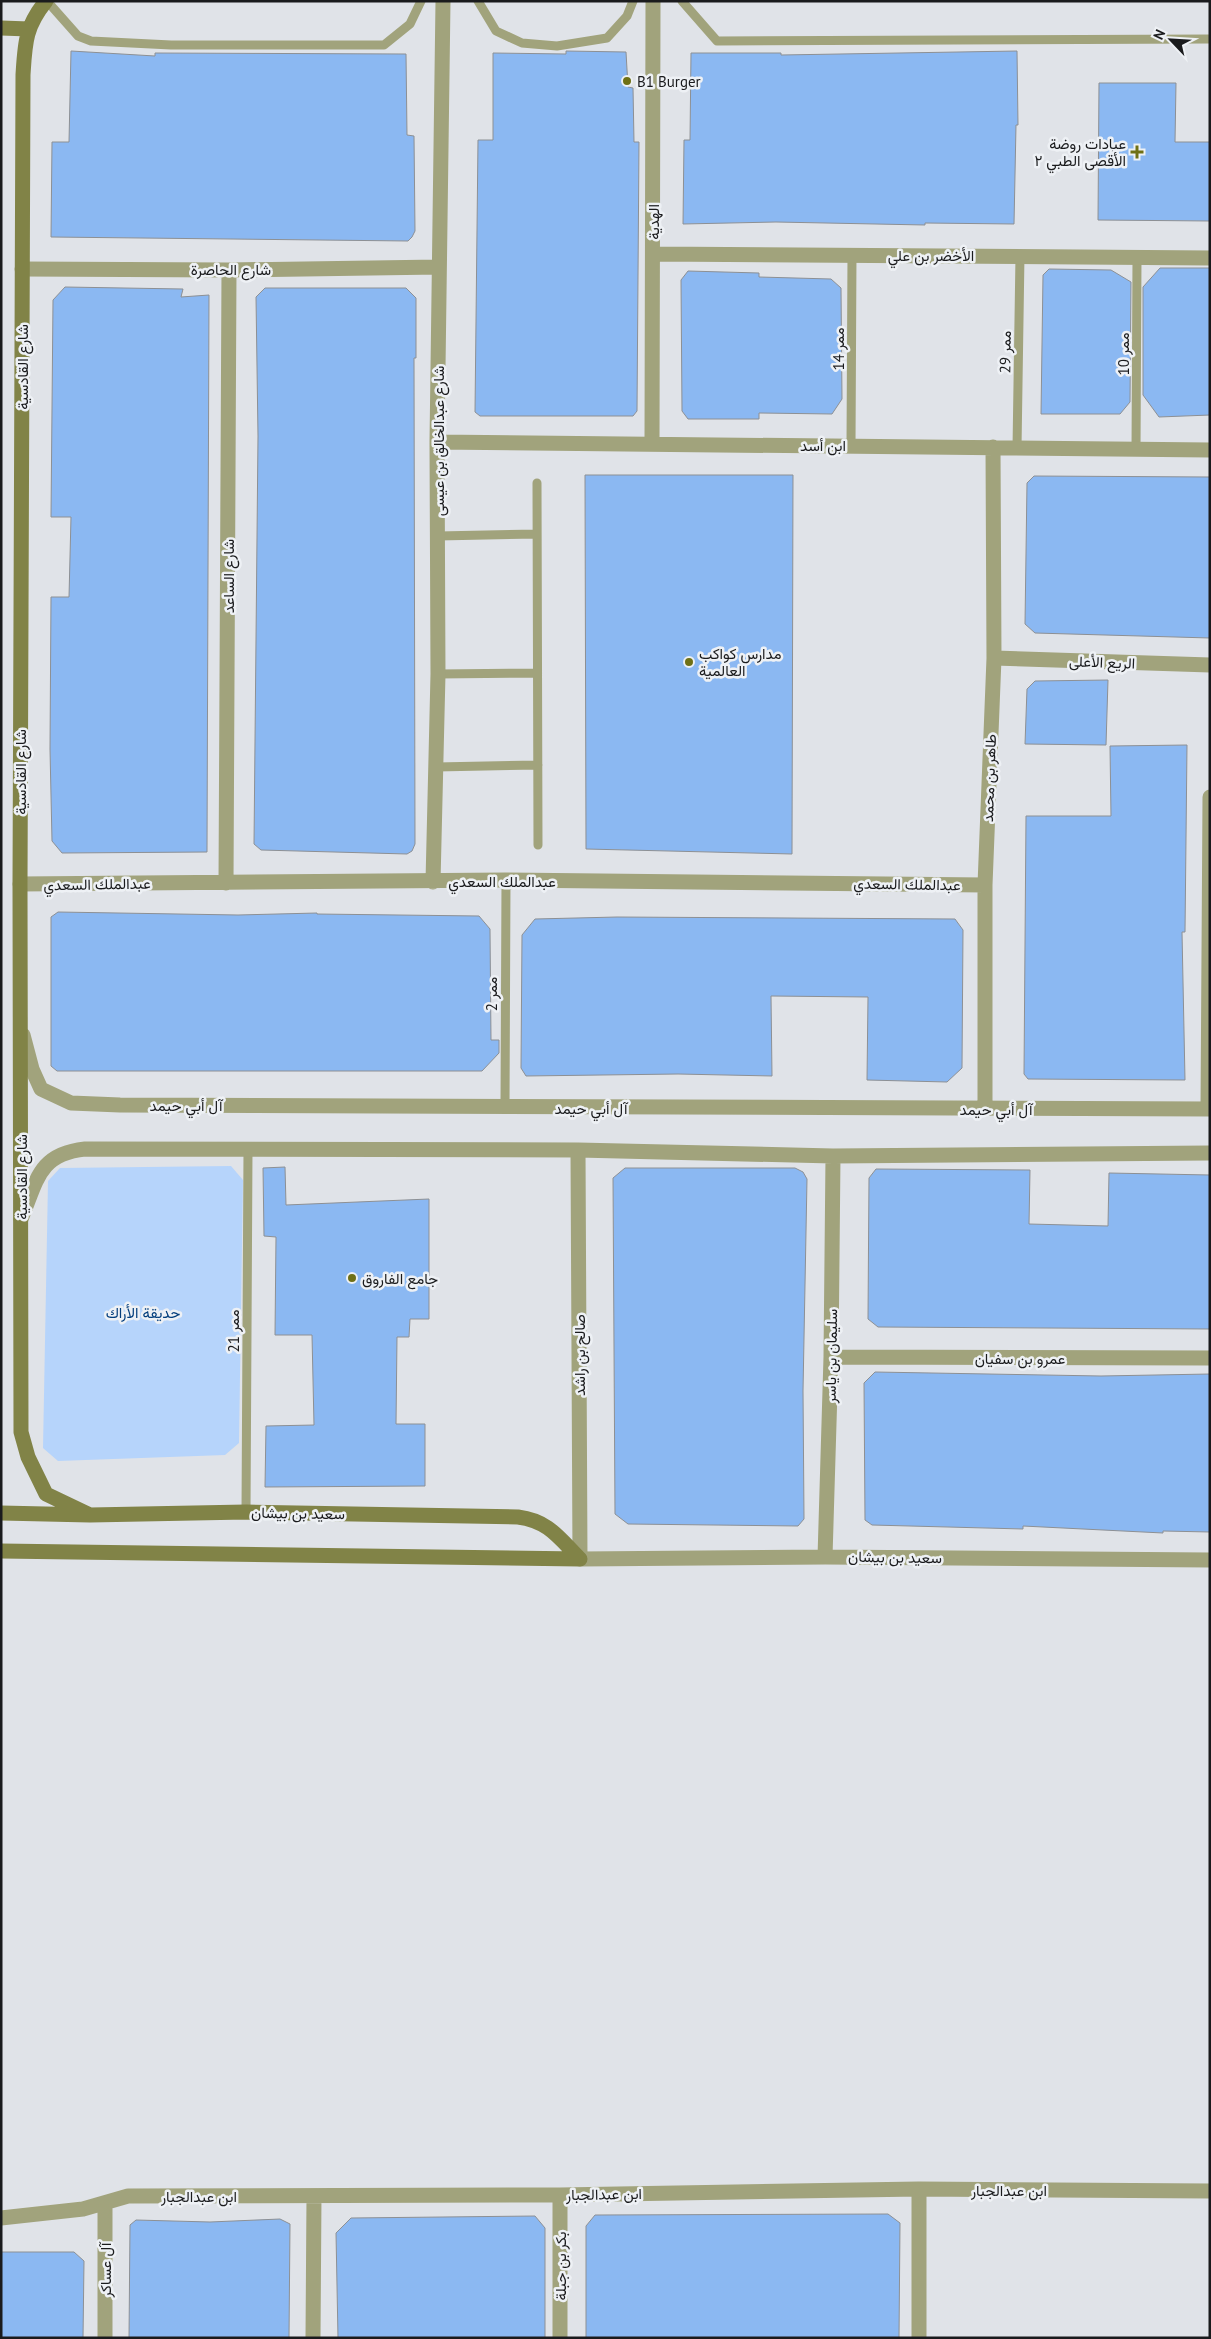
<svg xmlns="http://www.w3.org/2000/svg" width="1211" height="2339" viewBox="0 0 1211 2339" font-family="'PT Sans',Vazirmatn,sans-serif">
  <rect width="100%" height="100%" fill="#e0e3e8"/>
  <path fill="#b6d4fb" d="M231 1166 243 1180 239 1443 225 1455 58 1461 43 1448 48 1181 60 1168Z"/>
  <path fill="#8bb8f2" stroke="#8d9094" d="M71 51 155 56V53L406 54 407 135 414 136 415 231 412 237 408 241 51 237 52 142H69Z
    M566 51 626 52 628 87 633 88 634 142H639L637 411 633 416H480L475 412 478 140H493V53L566 54Z
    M1017 51 1018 125H1016L1014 224 925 223V225L776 222 683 224 684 140H690L691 53H781V55Z
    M1099 83H1176L1175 142H1210V221L1098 220Z
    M1160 268H1210V415L1159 417 1143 395V287Z
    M1049 269 1111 270 1131 282 1130 402 1120 414H1041L1043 275Z
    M688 271 759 273V277L831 279 841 288 842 399 832 414 759 413V419H688L682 411 681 280Z
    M65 287 183 289 181 297 209 295 207 852 62 853 52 841 50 749 51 597H69L71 517H51L53 300Z
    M265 288H406L416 298V358H414L415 844 412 851 407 854 261 850 254 844 258 436 256 297Z
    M585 475H793L792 854 586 849Z
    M1034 476 1210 477V638L1035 633 1025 624 1027 483Z
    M1108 680 1106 745 1025 744 1027 689 1035 681Z
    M1187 745 1185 932H1182L1185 1080 1028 1079 1024 1074 1026 816H1111L1110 746Z
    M58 912 238 915 317 913V914L479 916 490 929 491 1040H499V1053L482 1071H57L51 1066V917Z
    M617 917 955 919 963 930 962 1068 947 1082 867 1080 868 997 771 996 772 1076 678 1074 526 1076 521 1068 522 935 535 919Z
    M285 1167 286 1205 429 1199V1319H410L409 1337H397L396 1424H425V1486L265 1487 266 1426 314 1425 312 1335H275L276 1237 264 1236 263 1168Z
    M625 1168H795L803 1172 807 1179 803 1391 804 1519 798 1526 628 1524 615 1514 613 1178Z
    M876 1169 1030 1170 1029 1224 1108 1226 1109 1173 1210 1175V1329L878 1327 868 1319 869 1178Z
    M875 1372 1101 1376 1210 1374V1532L1163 1531V1533L1023 1526V1529L872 1525 865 1520 864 1383Z
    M888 2214 900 2223 899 2338H586V2226L595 2215Z
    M535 2216 545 2228V2338H338L336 2233 351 2218Z
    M280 2219 290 2224 289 2338H129L130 2225 136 2220 210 2222Z
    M1 2252H74L84 2261 83 2338H1Z"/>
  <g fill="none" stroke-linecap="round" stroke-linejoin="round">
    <path stroke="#a1a37c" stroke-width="9" d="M47 1 78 36 91 41 171 45H384L410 24 421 1
      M478 1 496 31 522 43 557 46 607 38 627 16 633 1
      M682 1 717 41 1210 39
      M851 445 852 254
      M1017 448 1020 255
      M1136 450 1137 258
      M537 483 538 845
      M438 536 537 534
      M438 674 537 673
      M436 767 538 765
      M505 1107 506 880
      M246 1512 248 1150"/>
    <path stroke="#a1a37c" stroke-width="15" d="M653 254 1210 258
      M22 269 229 270 439 267
      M437 442 1210 450
      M652 444 653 1
      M994 658 1210 665
      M433 882 438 674 437 442 443 1
      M226 883 229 270
      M20 884 506 880 985 885
      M23 1035 32 1069 41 1089 71 1103 120 1105 1210 1109
      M985 1109V885L994 658 993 447
      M1208 1109 1210 797
      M578 1150 580 1559 825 1557 1210 1560
      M21 1219C37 1181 38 1154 85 1149L578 1150 833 1156 1210 1153
      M831 1357 1210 1358
      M825 1557 831 1357 833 1156
      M919 2189V2338
      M560 2195V2338
      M1 2218 83 2209 128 2196 560 2195 919 2189 1210 2191
      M105 2338V2203
      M313 2338 314 2196"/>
    <path stroke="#818347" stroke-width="15" d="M46 1C25 27 25 43 23 75L20 884 21 1432 28 1457 46 1494 90 1515
      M1 28 29 29
      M1 1513 90 1515 246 1512 518 1517C549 1521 559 1538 580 1559
      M1 1551 580 1559"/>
  </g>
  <g fill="#6f7015" stroke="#eef1f5" stroke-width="2">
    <circle cx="627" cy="81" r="5"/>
    <path d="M1134.5 144.5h5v5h5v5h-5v5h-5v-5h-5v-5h5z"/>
    <circle cx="689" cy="662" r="5"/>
    <circle cx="352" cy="1278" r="5"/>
  </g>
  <g text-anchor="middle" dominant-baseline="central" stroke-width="5" stroke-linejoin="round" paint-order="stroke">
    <g font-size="15" fill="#1a1b1d" stroke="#eef1f5" text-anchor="start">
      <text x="637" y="81">B1 Burger</text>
      <text x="1126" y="143" text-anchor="end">عيادات روضة<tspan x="1126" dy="17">الأقصى الطبي ٢</tspan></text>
      <text x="699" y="653">مدارس كواكب<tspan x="699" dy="17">العالمية</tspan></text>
      <text x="362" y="1278">جامع الفاروق</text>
    </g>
    <g font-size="15" fill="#1a1b1d" stroke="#eef1f5">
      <text transform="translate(653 222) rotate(-90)">الهدية</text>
      <text x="931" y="255">الأخضر بن علي</text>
      <text x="231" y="269">شارع الحاصرة</text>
      <text transform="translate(838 349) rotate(-90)">ممر 14</text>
      <text transform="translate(1005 352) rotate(-89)">ممر 29</text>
      <text transform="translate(1123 354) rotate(-90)">ممر 10</text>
      <text transform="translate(22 367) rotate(-90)">شارع القادسية</text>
      <text transform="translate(438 441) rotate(-90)">شارع عبدالخالق بن عيسى</text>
      <text x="823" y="445">ابن أسد</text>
      <text transform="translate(228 576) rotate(-90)">شارع الساعد</text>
      <text transform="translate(1102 662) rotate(2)">الريع الأعلى</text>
      <text transform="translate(20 772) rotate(-90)">شارع القادسية</text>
      <text transform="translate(989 778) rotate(-88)">طاهر بن محمد</text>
      <text x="502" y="881">عبدالملك السعدي</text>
      <text transform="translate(97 884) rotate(-1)">عبدالملك السعدي</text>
      <text transform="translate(907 884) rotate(1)">عبدالملك السعدي</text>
      <text transform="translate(491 994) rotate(-90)">ممر 2</text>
      <text x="186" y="1105">آل أبي حيمد</text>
      <text x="591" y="1108">آل أبي حيمد</text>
      <text x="996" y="1109">آل أبي حيمد</text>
      <text transform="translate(21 1177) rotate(-90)">شارع القادسية</text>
      <text transform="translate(233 1331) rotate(-90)">ممر 21</text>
      <text transform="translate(579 1355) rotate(-90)">صالح بن راشد</text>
      <text transform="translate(831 1356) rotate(-89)">سليمان بن ياسر</text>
      <text x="1020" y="1358">عمرو بن سفيان</text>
      <text transform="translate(298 1513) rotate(1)">سعيد بن بيشان</text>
      <text transform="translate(895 1557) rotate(1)">سعيد بن بيشان</text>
      <text x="1009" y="2190">ابن عبدالجبار</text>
      <text transform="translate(604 2194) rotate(-1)">ابن عبدالجبار</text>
      <text x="199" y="2196">ابن عبدالجبار</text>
      <text transform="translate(560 2266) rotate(-90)">بكر بن جبلة</text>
      <text transform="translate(105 2270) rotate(-90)">آل عساكر</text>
    </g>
    <g font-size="15" fill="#033e7d" stroke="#eef1f5">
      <text x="143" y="1312">حديقة الأراك</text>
    </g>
  </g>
  <rect width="1211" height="2339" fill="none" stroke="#1a1b1d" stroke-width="5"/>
  <g transform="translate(1171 40) rotate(295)" stroke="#eef1f5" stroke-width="4" paint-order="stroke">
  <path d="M0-4L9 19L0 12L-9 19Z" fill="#1a1b1d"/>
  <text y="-8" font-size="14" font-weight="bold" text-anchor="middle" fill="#1a1b1d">N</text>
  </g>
</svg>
